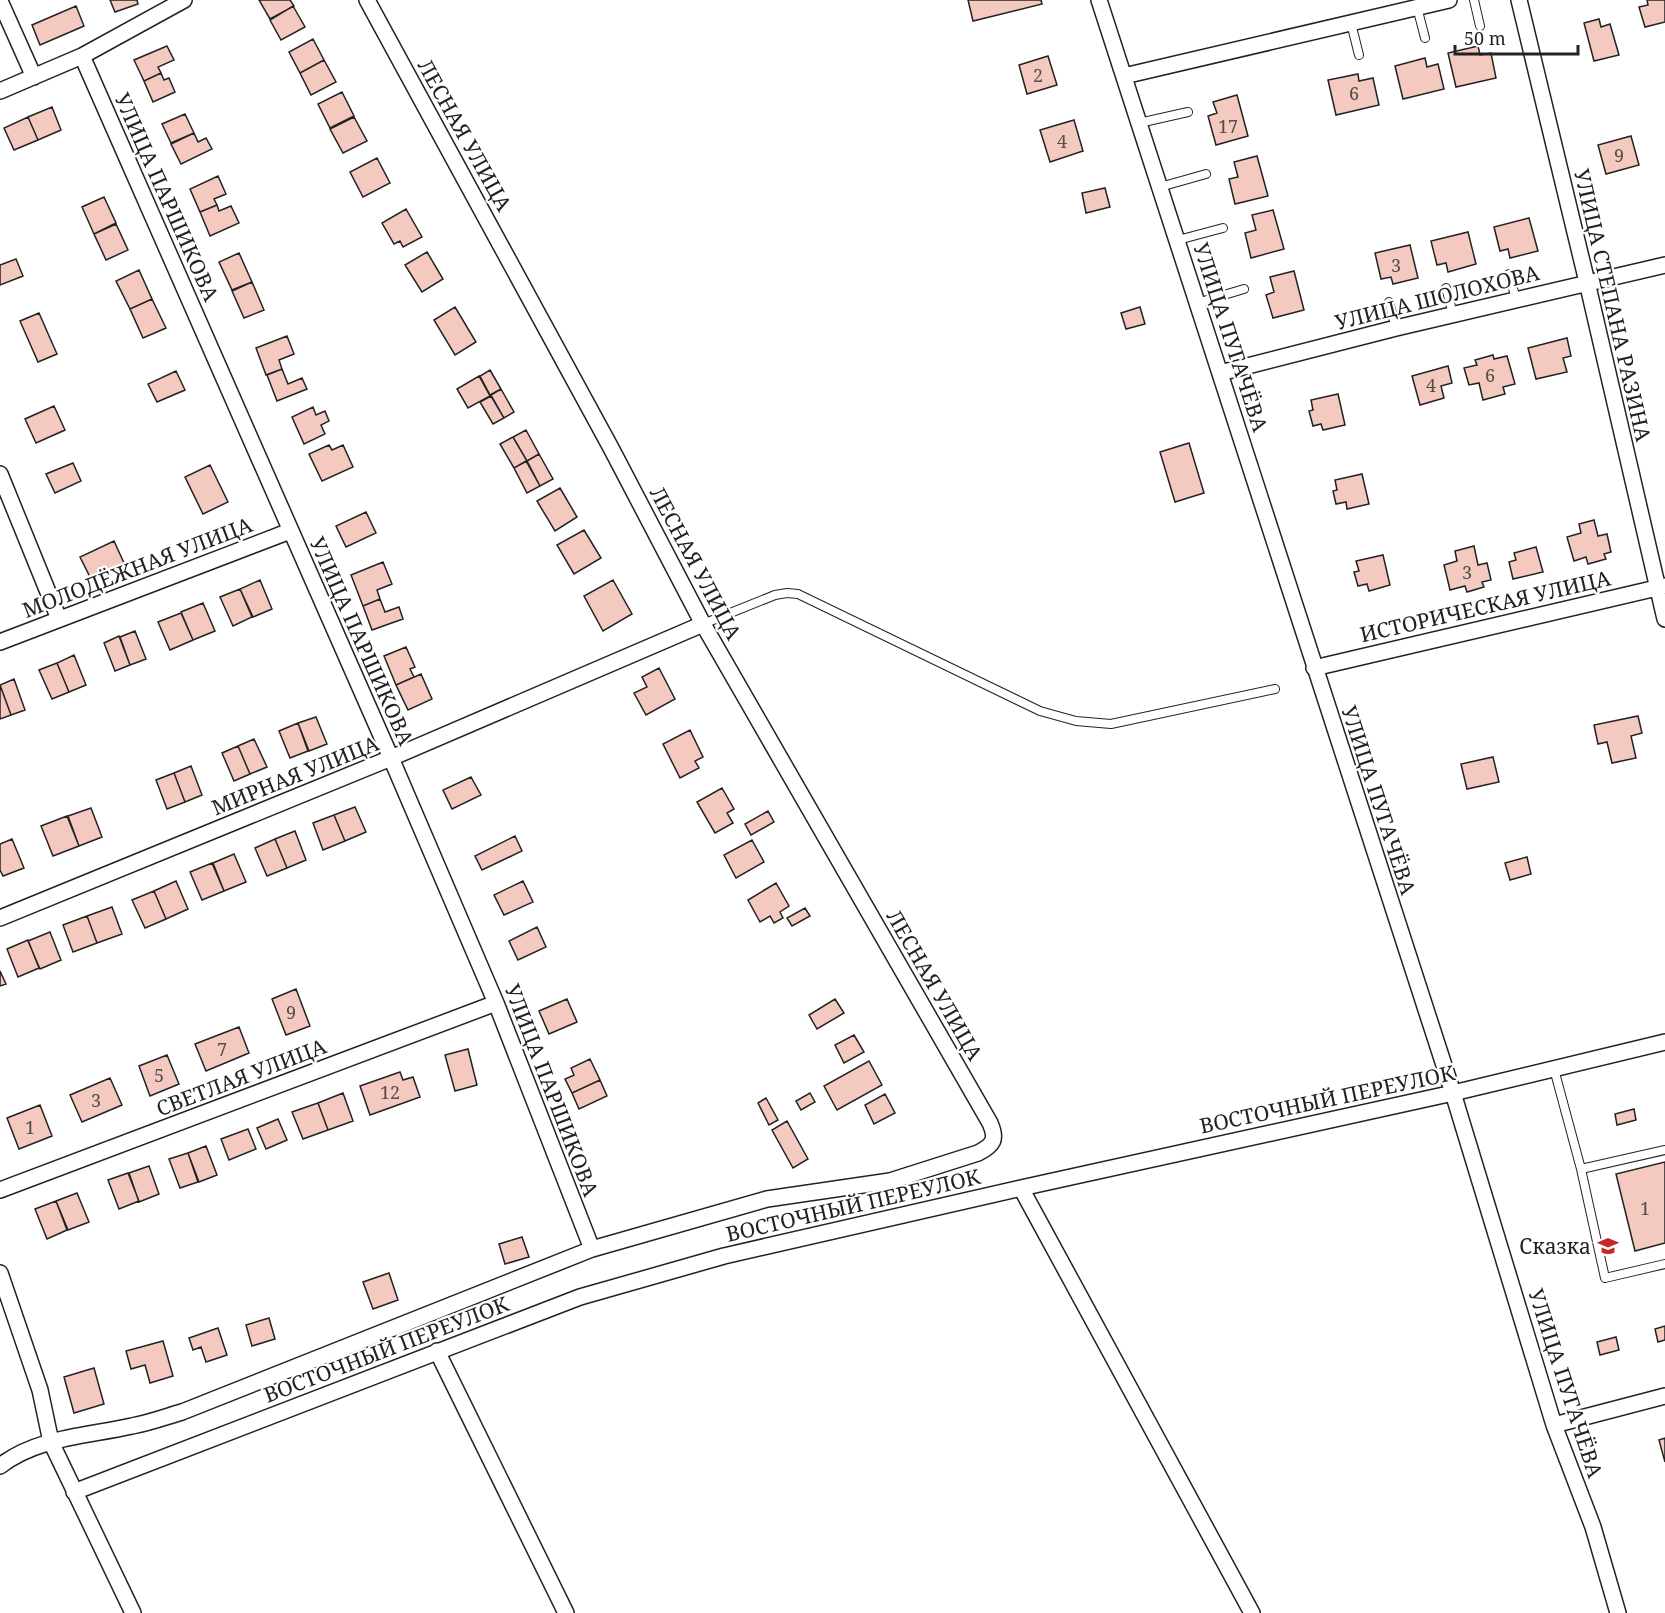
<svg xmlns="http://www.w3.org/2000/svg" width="1665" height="1613" viewBox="0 0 1665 1613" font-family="'Noto Serif',serif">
  <rect width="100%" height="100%" fill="#fff"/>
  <path fill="#f3c9c0" stroke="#222" stroke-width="1.5" d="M110 0H137L138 4 115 12Z
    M259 0H290L294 6 270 19Z
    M968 0H1041L1042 4 973 21Z
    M1647 0H1665V22L1645 27 1639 7 1648 5Z
    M76 6 84 26 40 45 32 25Z
    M293 6 305 27 281 40 270 20Z
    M1599 19 1601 27 1610 24 1619 55 1594 61 1584 23Z
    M313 39 324 60 300 73 289 52Z
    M167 46 174 60 158 67 161 73 144 81 134 60Z
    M1478 46 1480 55 1491 53 1496 78 1456 87 1448 53Z
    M1048 56 1057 85 1027 94 1019 65Z
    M1425 58 1427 67 1438 64 1444 89 1403 99 1395 66Z
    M324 60 336 82 311 95 300 73Z
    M161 73 164 80 169 78 175 92 153 102 144 81Z
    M1358 74 1359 81 1373 78 1379 105 1336 115 1328 80Z
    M342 92 354 116 330 128 318 104Z
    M1237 95 1248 136 1216 145 1208 116 1217 113 1213 102Z
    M52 107 61 130 38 140 28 117Z
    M185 114 194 133 171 143 162 124Z
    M28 117 38 140 14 150 4 128Z
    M354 117 367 141 343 153 330 129Z
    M1074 120 1083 151 1050 162 1040 130Z
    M194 133 198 142 206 138 212 149 181 164 171 144Z
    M1631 136 1639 165 1606 174 1598 145Z
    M1257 156 1268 196 1235 204 1229 179 1238 177 1234 162Z
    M377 158 390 183 363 197 350 172Z
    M218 176 226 194 214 199 217 205 200 212 190 189Z
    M1105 188 1110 207 1086 213 1082 193Z
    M104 197 116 223 94 234 82 207Z
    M217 205 219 211 231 206 239 223 210 236 200 212Z
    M406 209 422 237 403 247 400 241 394 244 382 223Z
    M1273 210 1284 249 1251 258 1245 233 1256 230 1252 215Z
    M1529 218 1538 251 1510 258 1508 249 1500 251 1494 227Z
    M116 224 128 250 106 260 94 234Z
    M1468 232 1476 264 1448 272 1446 263 1437 265 1431 241Z
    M1410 245 1418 278 1393 284 1391 277 1381 279 1375 253Z
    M427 252 443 279 422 292 405 265Z
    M239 253 252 282 232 290 219 262Z
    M16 259 23 276 0 285V265Z
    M139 270 152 299 130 309 116 281Z
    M1294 271 1304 310 1273 318 1266 295 1274 292 1270 277Z
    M252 282 264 310 244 318 232 291Z
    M152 299 166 328 143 338 130 309Z
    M455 307 476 342 455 355 434 320Z
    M1140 307 1145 324 1126 329 1121 313Z
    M39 313 57 354 38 362 20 321Z
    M287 336 294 354 279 360 282 369 266 375 256 348Z
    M1567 338 1571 356 1563 358 1567 372 1536 379 1528 348Z
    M1493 355 1494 359 1507 356 1515 384 1503 387 1505 394 1483 400 1479 383 1469 385 1464 368 1477 365 1475 360Z
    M1448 366 1452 383 1441 386 1444 398 1420 405 1412 376Z
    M282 369 288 384 302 378 307 389 277 401 267 375Z
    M490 370 501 389 490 395 480 376Z
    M176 371 185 390 157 402 148 384Z
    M479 376 490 396 468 408 457 389Z
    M501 389 514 412 504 418 491 395Z
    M1338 394 1345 425 1323 430 1321 424 1313 426 1309 411 1313 410 1311 400Z
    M491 396 504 418 493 424 480 402Z
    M54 406 65 430 36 443 25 419Z
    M313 407 316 415 325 411 329 421 321 425 325 434 304 444 292 417Z
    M526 430 539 454 527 461 513 437Z
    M513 437 527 461 514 468 500 444Z
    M1189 443 1204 493 1175 502 1160 452Z
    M329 445 332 450 343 445 353 467 322 481 309 454Z
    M539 454 553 479 540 486 527 461Z
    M526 461 540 486 527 493 514 468Z
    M73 463 81 481 55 493 46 474Z
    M210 465 228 502 203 514 185 477Z
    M1362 474 1369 504 1347 509 1346 502 1336 504 1333 491 1337 490 1335 480Z
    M560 488 577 517 555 531 537 501Z
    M366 512 376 533 346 547 336 526Z
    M1594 520 1598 536 1607 534 1611 552 1604 554 1606 559 1588 564 1586 557 1574 561 1567 537 1581 533 1579 524Z
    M584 530 601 558 574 574 557 545Z
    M114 541 124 563 91 579 80 557Z
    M1474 546 1478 565 1487 563 1491 580 1482 582 1484 587 1467 592 1465 586 1450 590 1444 565 1457 561 1455 551Z
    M1536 547 1543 572 1513 579 1509 562 1516 560 1514 553Z
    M1383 555 1390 585 1369 591 1367 584 1358 586 1354 572 1359 571 1356 561Z
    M383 562 392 584 377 590 380 599 363 606 351 575Z
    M260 580 272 609 253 617 240 589Z
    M613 580 632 614 603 631 584 596Z
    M240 589 252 617 233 626 220 597Z
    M380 599 385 612 399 607 403 619 372 630 363 606Z
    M203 603 215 631 193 640 181 612Z
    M181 613 193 640 170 650 158 622Z
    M135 631 146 659 130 665 120 637Z
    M119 636 130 665 115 671 104 643Z
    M406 647 415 667 410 669 414 677 396 685 384 656Z
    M74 655 86 685 69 692 57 663Z
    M57 663 69 692 52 699 39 670Z
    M659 668 675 699 646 715 634 693 647 687 642 677Z
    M421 674 432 699 408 710 396 685Z
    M14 679 25 710 11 715 0 685Z
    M0 685 11 715 0 719Z
    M1638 716 1642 733 1631 736 1636 758 1612 763 1607 742 1598 744 1594 725Z
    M316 717 327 744 309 751 298 723Z
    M298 723 308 751 290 758 279 731Z
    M690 730 703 757 695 761 699 768 680 778 663 744Z
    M254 739 267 767 250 774 238 746Z
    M238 746 250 774 234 781 222 753Z
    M1493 757 1499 782 1467 789 1461 764Z
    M191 766 202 795 185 802 174 773Z
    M174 773 185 802 167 809 156 780Z
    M471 777 481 795 452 809 443 790Z
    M722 788 734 809 727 813 733 823 715 833 697 802Z
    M355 807 366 832 345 841 334 815Z
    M91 808 102 837 79 846 68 816Z
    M768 811 774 822 751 835 745 824Z
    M334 815 345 841 323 850 313 823Z
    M67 816 79 846 53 856 41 826Z
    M295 831 306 860 287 868 275 839Z
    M515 836 522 851 482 870 475 856Z
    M12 839 24 868 3 876 0 870V844Z
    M275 839 287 868 267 876 255 848Z
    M752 840 764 862 736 878 724 855Z
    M234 854 246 882 224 891 213 863Z
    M1527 857 1531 874 1510 880 1505 863Z
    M212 863 224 891 202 900 190 872Z
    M176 881 188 909 166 919 154 891Z
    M523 881 533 902 504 915 494 895Z
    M776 883 789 906 780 912 783 918 774 923 770 916 760 922 748 900Z
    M154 891 166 919 145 928 132 900Z
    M112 907 122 934 97 943 87 916Z
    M805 908 810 916 792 926 787 918Z
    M87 916 97 943 73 952 63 925Z
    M537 927 546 947 518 960 509 941Z
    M50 932 61 960 40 969 28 941Z
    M28 940 39 968 18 977 7 949Z
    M0 971 6 984 0 986Z
    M296 989 310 1026 286 1035 272 999Z
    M567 999 577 1022 549 1034 539 1011Z
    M835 999 844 1013 817 1029 809 1015Z
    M239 1027 249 1053 206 1071 195 1044Z
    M854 1035 864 1052 844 1063 835 1045Z
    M468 1049 477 1085 455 1091 445 1055Z
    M167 1055 179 1084 150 1096 139 1066Z
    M590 1059 600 1080 572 1093 565 1079 574 1075 571 1068Z
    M869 1061 882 1085 837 1110 824 1086Z
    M400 1072 403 1080 413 1077 420 1097 370 1115 360 1086Z
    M110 1078 122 1105 82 1122 70 1095Z
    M600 1080 607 1096 579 1109 572 1093Z
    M343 1093 353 1121 328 1130 318 1103Z
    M810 1093 815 1102 801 1110 796 1101Z
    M885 1094 895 1113 874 1124 865 1105Z
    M766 1098 778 1120 769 1125 758 1103Z
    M318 1103 328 1130 303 1139 292 1112Z
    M40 1105 52 1136 19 1149 7 1118Z
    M1634 1109 1636 1120 1617 1125 1615 1114Z
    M278 1119 287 1140 266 1149 257 1128Z
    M787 1121 808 1159 793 1168 772 1130Z
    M248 1129 256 1149 229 1160 221 1139Z
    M206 1146 217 1175 199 1182 188 1153Z
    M188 1153 198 1182 180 1188 169 1159Z
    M1665 1162V1243L1635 1251 1616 1174Z
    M149 1166 159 1194 139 1202 129 1173Z
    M128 1173 139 1201 119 1209 108 1180Z
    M77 1193 89 1222 68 1230 56 1201Z
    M56 1201 67 1230 47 1239 35 1209Z
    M522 1237 529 1257 505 1264 499 1244Z
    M389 1273 398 1300 373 1309 363 1282Z
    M269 1318 275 1339 252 1346 246 1325Z
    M1665 1326V1340L1658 1342 1655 1329Z
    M218 1328 227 1355 206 1362 201 1347 193 1350 189 1338Z
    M1616 1337 1619 1350 1600 1355 1597 1342Z
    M163 1341 173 1376 150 1383 145 1365 131 1369 126 1351Z
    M94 1368 104 1404 74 1413 64 1377Z
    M1665 1438V1462L1659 1440Z"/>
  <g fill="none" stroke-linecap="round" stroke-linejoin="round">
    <g stroke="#222" stroke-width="10">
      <path id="service" d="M1474 0 1480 26
        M1417 7 1425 38
        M1351 23 1359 55
        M1139 123 1188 112
        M1160 187 1206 174
        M1178 240 1223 228
        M1509 274 1516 299
        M1446 288 1453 314
        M1389 302 1396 328
        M1197 303 1244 289
        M703 624 775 595 787 593 798 594 1040 711 1076 721 1111 724 1275 689
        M1554 1069 1581 1169 1605 1278 1665 1264
        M1581 1169 1665 1150"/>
    </g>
    <g stroke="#222" stroke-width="18">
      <path id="minor" d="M1099 0 1453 1093 1554 1425 1593 1527 1618 1613
        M1519 0 1587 282 1665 619
        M0 1 34 77
        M82 56 391 758 496 1003 592 1249
        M1124 76 1449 0
        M0 91 82 56 184 0
        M1220 373 1396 328 1665 265
        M0 474 59 619
        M0 642 290 531
        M1314 668 1665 586
        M0 918 391 758 703 624
        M1021 1188 1252 1613
        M0 1190 496 1003
        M0 1273 40 1390 51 1442 133 1613
        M437 1351 566 1613
        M1554 1425 1665 1396
        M0 1466C37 1437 88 1436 132 1426 149 1423 165 1417 182 1412L592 1249 767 1199 890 1181 978 1153C994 1145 997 1139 990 1123L703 624 611 448 367 0
        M74 1492 580 1297 724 1256 1021 1188 1453 1093 1665 1042"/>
    </g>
    <use href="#service" stroke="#fff" stroke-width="8"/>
    <use href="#minor" stroke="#fff" stroke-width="15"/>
  </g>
  <defs>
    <g id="school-bare" transform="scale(1.62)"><path d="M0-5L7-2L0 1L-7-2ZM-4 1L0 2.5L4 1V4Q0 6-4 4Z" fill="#c62828" stroke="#fff" stroke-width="2.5" paint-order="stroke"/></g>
  </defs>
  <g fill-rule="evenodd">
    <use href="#school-bare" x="1608" y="1246"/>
  </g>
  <g text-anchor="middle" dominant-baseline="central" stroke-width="4.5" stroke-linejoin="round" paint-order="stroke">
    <g font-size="18" fill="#564c4a">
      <text x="1038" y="75">2</text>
      <text x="1354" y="93">6</text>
      <text x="1228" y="126">17</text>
      <text x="1062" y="141">4</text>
      <text x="1619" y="155">9</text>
      <text x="1396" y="265">3</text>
      <text x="1490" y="375">6</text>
      <text x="1431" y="385">4</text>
      <text x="1467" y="572">3</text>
      <text x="291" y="1012">9</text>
      <text x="222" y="1049">7</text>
      <text x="159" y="1075">5</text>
      <text x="390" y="1092">12</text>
      <text x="96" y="1100">3</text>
      <text x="30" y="1127">1</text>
      <text x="1645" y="1208">1</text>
    </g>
    <g font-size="21" fill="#222" stroke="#fff">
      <text transform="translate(465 135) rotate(61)">ЛЕСНАЯ УЛИЦА</text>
      <text transform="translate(167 197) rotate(66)">УЛИЦА ПАРШИКОВА</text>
      <text transform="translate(1437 297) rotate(-14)">УЛИЦА ШОЛОХОВА</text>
      <text transform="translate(1613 305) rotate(77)">УЛИЦА СТЕПАНА РАЗИНА</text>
      <text transform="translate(1231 337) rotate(72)">УЛИЦА ПУГАЧЁВА</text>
      <text transform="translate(696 563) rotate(62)">ЛЕСНАЯ УЛИЦА</text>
      <text transform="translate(137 567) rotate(-21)">МОЛОДЁЖНАЯ УЛИЦА</text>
      <text transform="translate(1485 606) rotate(-13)">ИСТОРИЧЕСКАЯ УЛИЦА</text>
      <text transform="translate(362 641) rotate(66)">УЛИЦА ПАРШИКОВА</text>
      <text transform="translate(295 775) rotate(-22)">МИРНАЯ УЛИЦА</text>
      <text transform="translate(1379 800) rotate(72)">УЛИЦА ПУГАЧЁВА</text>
      <text transform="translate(935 985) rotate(60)">ЛЕСНАЯ УЛИЦА</text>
      <text transform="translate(241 1077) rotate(-21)">СВЕТЛАЯ УЛИЦА</text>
      <text transform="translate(552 1090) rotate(69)">УЛИЦА ПАРШИКОВА</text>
      <text transform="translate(1327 1099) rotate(-12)">ВОСТОЧНЫЙ ПЕРЕУЛОК</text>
      <text transform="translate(853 1205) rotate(-13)">ВОСТОЧНЫЙ ПЕРЕУЛОК</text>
      <text transform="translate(386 1349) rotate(-21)">ВОСТОЧНЫЙ ПЕРЕУЛОК</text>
      <text transform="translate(1566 1383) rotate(72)">УЛИЦА ПУГАЧЁВА</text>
    </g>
    <g font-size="21" fill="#222" stroke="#fff" text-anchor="end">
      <text x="1591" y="1246">Сказка</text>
    </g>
  </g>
  <path d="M1455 45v9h123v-9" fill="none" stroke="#222222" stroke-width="3"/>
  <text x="1464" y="45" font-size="18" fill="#222222" stroke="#ffffff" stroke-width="4.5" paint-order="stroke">50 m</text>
</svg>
